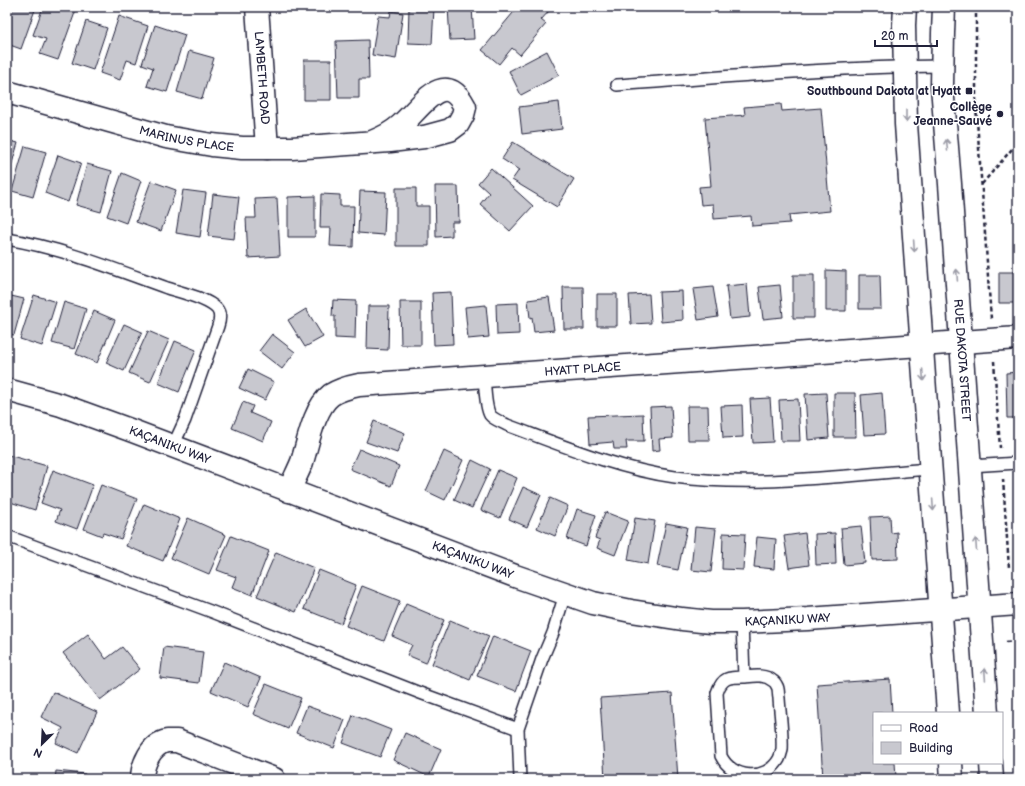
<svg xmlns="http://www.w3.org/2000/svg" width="1025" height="786" viewBox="0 0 1025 786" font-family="'Balsamiq Sans',sans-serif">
  <rect width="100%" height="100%" fill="#fff"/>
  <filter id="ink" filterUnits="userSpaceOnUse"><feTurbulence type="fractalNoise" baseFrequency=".025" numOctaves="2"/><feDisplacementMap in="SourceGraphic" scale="8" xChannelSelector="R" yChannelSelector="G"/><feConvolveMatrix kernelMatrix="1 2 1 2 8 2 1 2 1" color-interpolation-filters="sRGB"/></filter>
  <g filter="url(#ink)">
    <path fill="#c8c8cf" stroke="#22223b" d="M7 7H36L21 49 7 44V37L9 31H7Z
      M43 7H77L58 60 40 54 46 39 33 35Z
      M409 7 434 8 432 44 408 43Z
      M448 7H472L474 39 450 40Z
      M518 7H529L532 9 534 7H544L549 11 541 20 546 24 520 55 512 48 499 64 482 50Z
      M391 11 403 13 396 59 372 55 378 16 390 17Z
      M119 16 148 26 136 63 127 60 120 80 100 73Z
      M86 21 107 28 93 70 72 63Z
      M155 25 185 35 167 92 147 86 153 68 142 64Z
      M368 40 369 79H359V98H338L336 41Z
      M189 51 214 58 202 99 177 92Z
      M547 51 559 75 521 95 509 71Z
      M304 60H331V100H304Z
      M559 102 562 129 522 134 519 107Z
      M781 104 782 111 821 108 830 211 789 215 790 223 752 226 751 216 714 219 713 204 701 205 699 187 711 186 705 118 745 115 744 107Z
      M7 140 18 143 7 180Z
      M513 142 574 179 557 207 512 180 519 170 502 159Z
      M25 146 46 152 33 197 12 191Z
      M58 155 81 163 68 202 45 193Z
      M87 164 112 171 101 212 76 205Z
      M491 168 533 206 510 231 480 204 489 193 478 183Z
      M122 173 141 181 126 223 107 216Z
      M151 181 176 190 161 231 136 222Z
      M435 186H458L459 222H452V236L436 237Z
      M396 188H416V206H429V246H396Z
      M183 190 206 193 200 237 176 233Z
      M360 191 386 192 384 235 358 233Z
      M213 194 239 197 234 239 208 236Z
      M321 194 340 195V206H354L353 247 330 246 331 228H320Z
      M315 196V237H288V197Z
      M277 198 280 256 248 258 246 218H256L255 199Z
      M826 270 846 271V311H826Z
      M999 272H1018V303H999Z
      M793 275H814V318H793Z
      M859 275H880L881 309H859Z
      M747 284 750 317 730 319 726 286Z
      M780 285 783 317 763 319 759 287Z
      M563 287H583L584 329H564Z
      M713 287 718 317 698 320 693 289Z
      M682 291 683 320 661 322 659 292Z
      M451 292 453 344 434 345 432 293Z
      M597 294H617V326H597Z
      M649 294 651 323 631 324 629 295Z
      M7 295 24 299 14 335 7 334Z
      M34 295 56 302 42 346 20 339Z
      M549 297 554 330 534 332 532 317 530 318 528 300Z
      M333 300 356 301 355 339 335 338V316H332Z
      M64 302 86 309 74 349 52 343Z
      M400 302H421V345H401Z
      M518 303 519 334 497 335 496 304Z
      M486 305 489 337 468 339 465 307Z
      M368 306H389L388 350 367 349Z
      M306 309 323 337 305 347 288 320Z
      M94 311 115 320 97 363 76 354Z
      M124 324 142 332 124 371 106 363Z
      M148 331 169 340 150 382 129 373Z
      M272 334 295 352 282 369 259 351Z
      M175 341 196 350 179 392 158 383Z
      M248 369 274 382 265 400 239 388Z
      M1018 372V418H1007L1006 373Z
      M826 393 829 438 808 440 805 394Z
      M834 393H855L856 437H834Z
      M882 393 885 434 864 435 861 395Z
      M770 398 773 442 753 443 750 399Z
      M798 399 800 441H781L779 400Z
      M243 402 253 406 250 413 271 422 263 441 232 428Z
      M742 405 743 437 723 438 721 406Z
      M671 406 673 438 659 439 660 450 652 451 650 407Z
      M687 406H708L709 440H688Z
      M643 414 644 441H626L627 449H614L613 442 590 444 588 416Z
      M374 421 405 433 397 453 366 442Z
      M359 449 399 466 391 486 350 469Z
      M444 451 463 460 445 500 426 491Z
      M8 455 47 466 35 510 7 501Z
      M472 460 490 469 472 508 454 500Z
      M53 470 93 485 77 529 56 521 60 510 41 503Z
      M498 470 517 478 500 518 481 510Z
      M101 485 137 499 121 539 103 533 102 536 84 529Z
      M523 487 541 495 527 527 509 519Z
      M550 498 568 506 555 536 537 528Z
      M144 504 180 519 163 561 126 546Z
      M577 509 596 515 586 546 567 539Z
      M605 512 628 521 615 555 597 548 600 540 595 538Z
      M890 516 891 533 897 532 898 559 872 560 870 517Z
      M188 518 226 535 209 574 171 558Z
      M635 518 655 521 648 564 628 560Z
      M666 523 687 527 678 570 657 566Z
      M861 526 865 563 844 565 841 528Z
      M695 527 716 529 711 572 691 570Z
      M723 533 745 534 743 570 722 569Z
      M805 533 809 565 789 568 784 536Z
      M835 533 836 564 816 565 815 534Z
      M231 536 269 551 252 595 232 587 236 577 217 570Z
      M757 537 776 539 774 569 754 567Z
      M276 552 314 568 296 612 257 596Z
      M319 570 356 585 341 624 304 609Z
      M362 586 400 601 384 641 346 626Z
      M406 604 444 620 426 663 407 655 412 645 392 636Z
      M450 620 489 636 470 680 432 664Z
      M88 634 106 659 122 647 140 669 100 700 63 653Z
      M493 636 531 651 516 691 477 676Z
      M164 647 203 652 199 683 160 678Z
      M224 662 261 678 248 707 211 691Z
      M890 679 892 713H874V763H895L896 777 878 779H823L817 684Z
      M266 684 301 698 288 729 253 714Z
      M53 692 97 712 78 753 56 743 63 728 41 717Z
      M672 693 678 779H605L600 698Z
      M307 706 345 720 334 748 296 733Z
      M353 715 391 730 380 757 343 743Z
      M405 733 441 749 429 777 393 760Z
      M56 771 85 774V779H55Z"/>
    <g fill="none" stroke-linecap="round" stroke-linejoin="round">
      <g stroke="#22223b" stroke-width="14">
        <path id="lane" d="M617 85C725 77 834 67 942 66
          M7 239C62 248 114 269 167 288 180 292 207 298 217 309 221 314 220 320 218 326L185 420 173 446
          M484 376C485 386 485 407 490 415 494 420 502 422 507 425 561 445 618 469 675 477 759 488 847 475 930 469
          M970 466 1018 463
          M7 536 210 611 420 693 518 729
          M742 622 744 677C729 677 722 677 717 693L721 756C732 779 766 782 779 759 780 757 781 754 782 750 783 733 780 715 779 698 778 694 779 689 777 686 776 684 775 682 773 681 765 674 754 676 744 677
          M520 779 518 729 542 659 553 633 565 594"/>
      </g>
      <g stroke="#22223b" stroke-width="25">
        <g id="street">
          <path id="s1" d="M257 7 267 148"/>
          <path id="s2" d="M7 92 166 137 212 145 242 148H292L390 141 424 137 450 130 458 124 463 115 465 107C444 66 420 109 401 125 392 133 382 138 372 142"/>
          <path id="s3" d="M289 491C293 481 298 472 302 462 308 443 314 408 331 395 340 389 349 387 359 385L1018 338"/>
          <path d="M142 779C142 765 151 744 167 741 170 741 174 741 177 741L274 779"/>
        </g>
      </g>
      <g stroke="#22223b" stroke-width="25">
        <g id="secondary">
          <path d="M905 7 904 25 906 124 948 713"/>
          <path id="s4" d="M944 7 943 33 942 86 950 184 987 713"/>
          <path id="s5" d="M7 390 61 405 130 430 515 576 593 603 631 611 682 619 711 622H742L808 619 1018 604"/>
          <path d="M951 763 952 779"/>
          <path d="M991 763 992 779"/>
        </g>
      </g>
      <path stroke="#22223b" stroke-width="2.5" stroke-dasharray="4 3" stroke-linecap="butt" d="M976 7V106L991 319
        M982 184 1018 142
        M994 361 1000 448
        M1003 479 1009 568
        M1006 642 1014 641 1018 696"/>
      <use href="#lane" stroke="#fff" stroke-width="11"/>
      <use href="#street" stroke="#fff" stroke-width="22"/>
      <use href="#secondary" stroke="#fff" stroke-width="22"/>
    </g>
    <defs><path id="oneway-shaft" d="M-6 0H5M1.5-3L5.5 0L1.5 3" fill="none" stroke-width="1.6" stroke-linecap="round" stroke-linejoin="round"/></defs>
    <g stroke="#9c9ca7">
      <use href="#oneway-shaft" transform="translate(906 116) rotate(90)"/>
      <use href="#oneway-shaft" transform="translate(947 145) rotate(-95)"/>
      <use href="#oneway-shaft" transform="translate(914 246) rotate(86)"/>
      <use href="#oneway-shaft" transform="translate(957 275) rotate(-94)"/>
      <use href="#oneway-shaft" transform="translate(923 375) rotate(86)"/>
      <use href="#oneway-shaft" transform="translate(933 505) rotate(86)"/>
      <use href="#oneway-shaft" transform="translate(976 544) rotate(-94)"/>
      <use href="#oneway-shaft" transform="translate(985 674) rotate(-94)"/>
    </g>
  </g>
  <g fill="#22223b" stroke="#fff" stroke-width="1.5">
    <rect x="965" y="87" width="8" height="8" rx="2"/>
    <circle cx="1000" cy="114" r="4"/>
  </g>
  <g text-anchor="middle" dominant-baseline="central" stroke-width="3" stroke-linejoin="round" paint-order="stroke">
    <g font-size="12" fill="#22223b" stroke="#fff">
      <text stroke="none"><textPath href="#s1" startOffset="71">LAMBETH ROAD</textPath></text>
      <text stroke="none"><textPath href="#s2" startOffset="186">MARINUS PLACE</textPath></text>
      <text stroke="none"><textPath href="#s4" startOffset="354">RUE DAKOTA STREET</textPath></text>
      <text stroke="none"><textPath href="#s3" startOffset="360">HYATT PLACE</textPath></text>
      <text stroke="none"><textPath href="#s5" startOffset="172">KAÇANIKU WAY</textPath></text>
      <text stroke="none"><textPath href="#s5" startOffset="496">KAÇANIKU WAY</textPath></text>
      <text stroke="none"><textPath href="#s5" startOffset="820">KAÇANIKU WAY</textPath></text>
    </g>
    <g font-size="12" font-weight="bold" fill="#22223b" stroke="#fff" text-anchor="end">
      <text x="961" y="91">Southbound Dakota at Hyatt</text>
      <text x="992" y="107">Collège<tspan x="992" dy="14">Jeanne-Sauvé</tspan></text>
    </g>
  </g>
  <rect width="1025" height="786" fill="none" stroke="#fff" stroke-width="24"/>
  <rect x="12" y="12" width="1001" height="762" fill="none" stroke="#22223b" stroke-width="1.5" filter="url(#ink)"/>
  <rect x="873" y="712" width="130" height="52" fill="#ffffff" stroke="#a7a7b1"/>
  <rect x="881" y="725" width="20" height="6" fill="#ffffff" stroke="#a7a7b1"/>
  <text x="909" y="732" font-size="12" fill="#22223b">Road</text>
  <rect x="881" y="742" width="20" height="12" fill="#c8c8cf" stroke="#a7a7b1"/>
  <text x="909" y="752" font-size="12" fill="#22223b">Building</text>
  <g transform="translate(42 744) rotate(204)" stroke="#ffffff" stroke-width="3" paint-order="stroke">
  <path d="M0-3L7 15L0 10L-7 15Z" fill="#22223b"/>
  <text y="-6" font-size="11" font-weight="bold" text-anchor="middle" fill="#22223b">N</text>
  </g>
  <path d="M875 40v6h62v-6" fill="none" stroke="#22223b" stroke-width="2"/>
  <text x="881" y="40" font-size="12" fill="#22223b" stroke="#ffffff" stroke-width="3" paint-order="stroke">20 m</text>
</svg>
